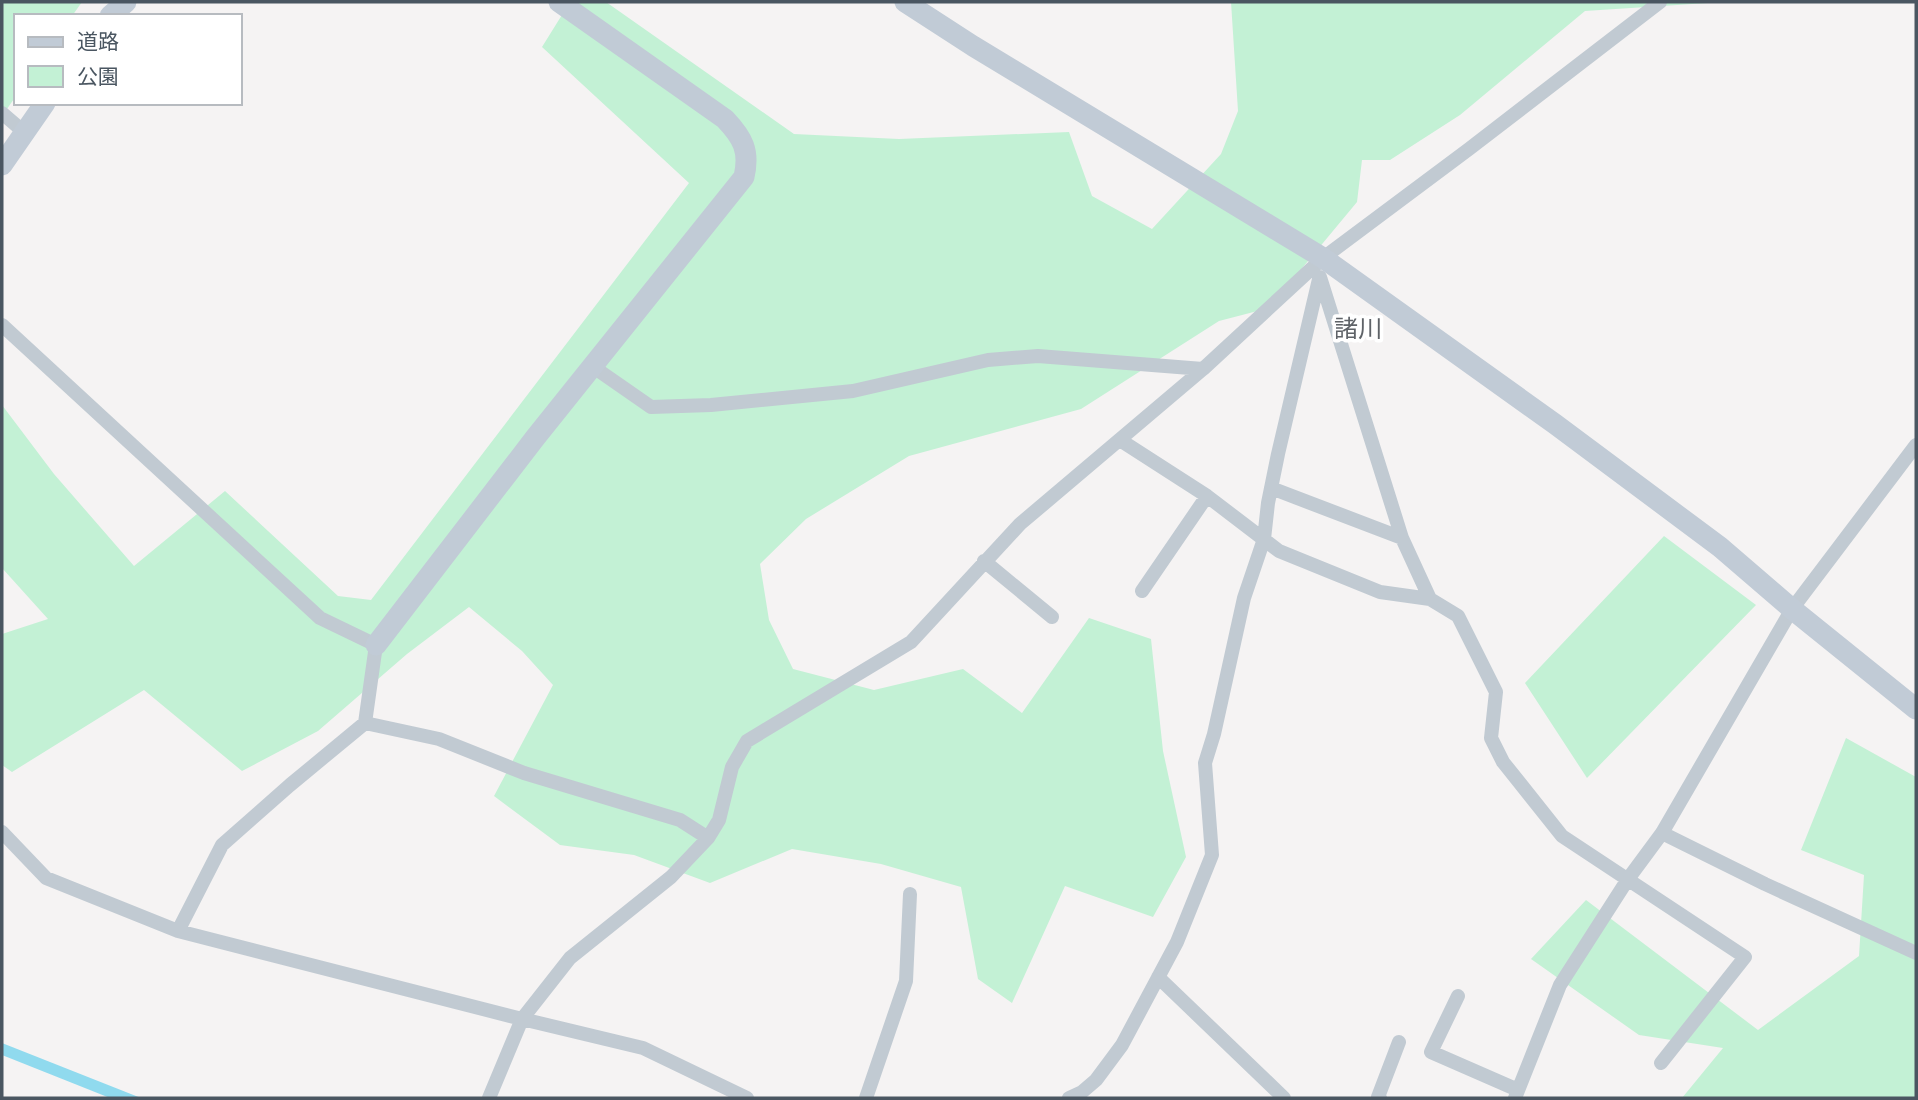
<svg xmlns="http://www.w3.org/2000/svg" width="1918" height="1100" viewBox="0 0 1918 1100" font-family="Signika,'Noto Sans JP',sans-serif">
  <rect width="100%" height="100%" fill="#f5f3f3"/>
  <path fill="#c3f1d5" d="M2 2H82L72 16H16V96L2 116Z
    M570 2H606L794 134 899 139 1069 132 1092 196 1152 229 1221 154 1238 111 1231 2H1723L1585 11 1460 115 1390 160H1362L1357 202 1269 308 1219 321 1081 409 909 456 806 519 760 564 769 620 793 669 874 690 963 669 1022 713 1089 618 1151 639 1163 751 1186 857 1153 917 1065 886 1012 1003 978 979 961 887 881 864 792 849 710 883 634 855 560 845 494 796 553 685 522 651 469 607 407 654 318 731 242 771 144 690 12 772 2 765V634L48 619 2 568V405L54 474 134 566 225 491 338 596 371 600 689 183 542 47Z
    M1664 536 1756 605 1587 778 1525 683Z
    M1846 738 1916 777V1098H1682L1723 1048 1639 1035 1531 959 1586 900 1758 1030 1859 956 1864 875 1801 850Z"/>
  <path fill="#90daee" d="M2 1043 141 1098H110L2 1055Z"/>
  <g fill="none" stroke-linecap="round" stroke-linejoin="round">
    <path stroke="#c1cad2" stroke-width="14" d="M2 113 24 132
      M1320 277 1402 538 1430 599 1458 616 1496 692 1491 738 1503 762 1562 836 1745 957 1661 1063
      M2 325 320 618 376 645 365 723 290 785 222 845 178 931
      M592 366 651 407 711 405 853 391 988 360 1038 356 1203 369
      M1120 440 1207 496 1279 551 1380 592 1430 599
      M1271 488 1402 538
      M984 561 1052 617
      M1142 591 1207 496
      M365 723 439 739 524 773 680 820 708 838
      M2 832 46 878 178 931 522 1019 643 1048 747 1098
      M1662 833 1765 884 1916 953
      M1158 977 1284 1098
      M1458 996 1431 1052 1518 1090
      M489 1098 522 1019 570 958 671 877 708 838 719 820 732 767 747 741 911 642 1020 524 1203 369 1323 258 1469 149 1660 2
      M866 1098 906 981 910 894
      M1069 1098 1082 1092 1096 1080 1122 1045 1177 942 1212 855 1205 763 1214 734 1244 598 1264 539 1268 503 1278 454 1319 279
      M1380 1098 1378 1097 1399 1042
      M1515 1098 1560 985 1628 879 1662 833 1792 609 1916 445"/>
    <path stroke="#c1cbd6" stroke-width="21" d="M905 2 973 46 1323 258 1555 424 1720 547 1792 609 1916 709
      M110 16 126 2
      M2 165 45 103
      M376 645 535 438 744 177C750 151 743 138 725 119L559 2"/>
  </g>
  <g text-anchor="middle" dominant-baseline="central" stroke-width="7" stroke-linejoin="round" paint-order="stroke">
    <g font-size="24" fill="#5f6368" stroke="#fff">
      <text x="1358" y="329">諸川</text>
    </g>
  </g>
  <rect width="1918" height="1100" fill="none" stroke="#4a5661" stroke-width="7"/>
  <rect x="14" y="14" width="228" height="91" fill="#ffffff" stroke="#b7bbc0" stroke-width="2"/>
  <rect x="28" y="37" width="35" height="10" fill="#c1cbd6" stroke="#b7bbc0" stroke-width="2"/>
  <text x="77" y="49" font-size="21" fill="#4a5661">道路</text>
  <rect x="28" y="66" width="35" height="21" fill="#c3f1d5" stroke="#b7bbc0" stroke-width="2"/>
  <text x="77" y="84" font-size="21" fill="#4a5661">公園</text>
</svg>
